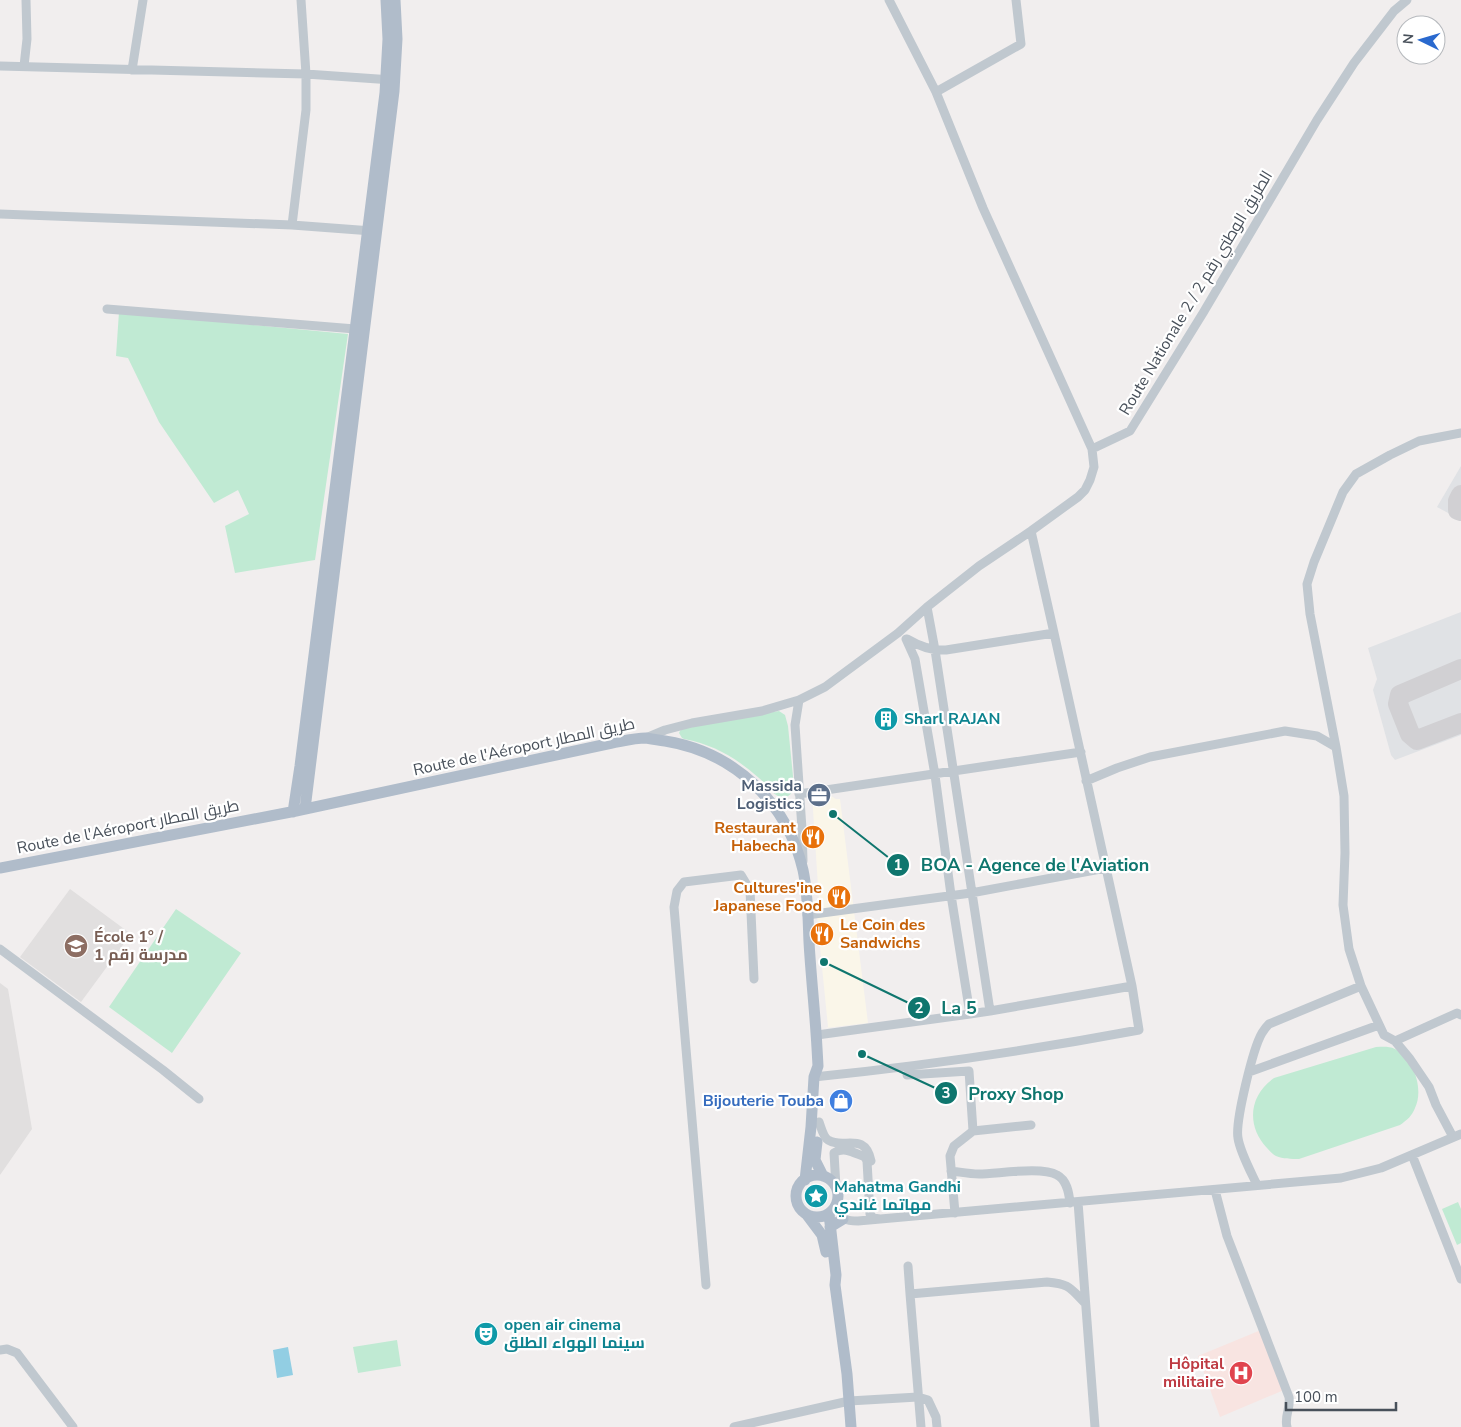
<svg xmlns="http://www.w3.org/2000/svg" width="1461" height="1427" viewBox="0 0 1461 1427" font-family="'Nunito Sans',Cairo,sans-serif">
  <rect width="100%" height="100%" fill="#f1eeee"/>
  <path fill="#faf6e9" d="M824 792 836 799H840L868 1023 825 1028 828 1027 817 917 820 916 812 795Z"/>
  <path fill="#e1dfdf" d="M70 889 131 934 81 1002 20 957Z
    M0 983 8 989 32 1129 0 1175Z"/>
  <path fill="#f8e4e1" d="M1261 1330 1284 1390 1220 1417 1198 1356Z"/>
  <path fill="#e0e2e5" d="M1461 466V520L1437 507Z
    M1461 612V735L1395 760 1391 755 1373 690 1377 679 1368 648Z"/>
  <path fill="#c0ead3" d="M119 312 348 334 315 560 235 573 225 526 249 514 238 490 214 503 159 422 128 358 116 356Z
    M779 711 785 715 788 726 794 786C793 794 787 800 778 796 771 793 765 783 759 778 736 758 715 745 684 739L682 738 679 733 681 729 696 724Z
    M176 909 241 953 172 1053 109 1007Z
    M1376 1047C1382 1047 1389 1046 1395 1049 1414 1059 1424 1089 1415 1108 1412 1116 1407 1120 1400 1125L1299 1159C1291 1159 1283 1159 1276 1156 1272 1154 1270 1151 1267 1148 1246 1126 1249 1095 1274 1078Z
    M1458 1202 1461 1209V1243L1457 1245 1442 1209Z
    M397 1340 401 1366 358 1373 353 1347Z"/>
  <path fill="#92cee3" d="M288 1347 293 1375 277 1378 273 1350Z"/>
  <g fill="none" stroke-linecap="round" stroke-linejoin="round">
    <path stroke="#d1d0d3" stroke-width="20" d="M1461 495 1458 501V510L1461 511
      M1461 669 1400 695 1398 704 1410 734 1417 740 1461 723"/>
    <path stroke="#c0c8cf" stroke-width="9" d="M0 66 306 74 392 80
      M24 66 27 39 26 0
      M132 70 143 0
      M936 92 1021 44 1016 0
      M0 214 292 225 372 231
      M292 225 306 110V74L301 0
      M107 309 355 329
      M1092 449 1130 431 1203 313 1317 120 1354 63 1394 11 1407 0
      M1031 531 1054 633
      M927 607 935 650 990 1011 1132 986 1106 868
      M799 700 795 725 802 829 803 861
      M646 738 665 730 692 723 762 711 799 700 825 687 898 633 927 607 979 566 1031 531 1078 497 1085 490 1090 480 1094 467 1092 449 983 208 936 92 889 0
      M1086 781 1117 768 1150 757 1285 731 1317 736 1336 747
      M799 794 1081 752
      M807 915 971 893 1106 868 1054 633 946 650C932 651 919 646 907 639
      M0 949 163 1070 199 1099
      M970 1014 990 1011
      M817 1035 970 1014 951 895 935 775 915 659 906 639
      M1395 1041 1457 1013 1461 1015
      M1249 1072 1379 1025
      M907 1075 969 1071 973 1131
      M814 1077C923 1066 1032 1050 1139 1030L1132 986
      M819 1122C821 1127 823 1137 828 1140 843 1150 865 1131 871 1161
      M1453 1137 1436 1105 1429 1087 1410 1059 1395 1041 1384 1035 1361 986 1349 949 1343 905 1345 853 1344 796 1336 747 1310 614 1307 584 1314 562 1343 492 1356 474 1390 455 1419 441 1461 433
      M1412 1155 1461 1279
      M951 1171C960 1172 969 1174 979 1174 997 1174 1042 1166 1057 1175 1067 1180 1069 1193 1070 1203
      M1257 1185C1251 1172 1240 1152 1238 1138 1235 1122 1253 1048 1262 1033 1264 1030 1266 1027 1269 1024L1361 986
      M836 1187 834 1153C844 1146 854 1153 865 1157L867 1161 870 1214 873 1218 880 1219
      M1215 1190 1227 1236 1289 1397C1291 1408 1284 1416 1287 1427
      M1078 1202 1095 1427
      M836 1205C843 1218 842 1221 858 1221L1341 1178 1381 1168 1461 1134
      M955 1213 950 1156 954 1146 973 1131 1031 1125
      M908 1266 910 1294
      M706 1285 674 907 677 891 684 882 741 875 750 890 754 979
      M0 1350 7 1349 17 1353 73 1427
      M734 1427 849 1401 918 1397 928 1400 936 1417 937 1427
      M921 1427 910 1294 1047 1282C1070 1284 1070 1288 1085 1303"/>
    <path stroke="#b0bcca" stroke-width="11" d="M305 809 394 91 397 39 395 0
      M293 812 300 766 385 93 388 39 386 0
      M0 868 296 811 612 743C623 741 635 738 646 738 652 739 658 740 665 741 734 752 787 802 803 870 808 893 808 918 809 942 811 977 815 1012 817 1048L818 1066 814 1077 811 1127 805 1180
      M817 1142 815 1160 823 1176
      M796 1196a21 21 0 1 1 42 0a21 21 0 1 1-42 0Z
      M829 1214 836 1275 835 1285 847 1374 851 1427
      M807 1215 822 1235 826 1252
      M830 1227 843 1219"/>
  </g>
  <defs>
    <g id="building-disc" transform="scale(1.25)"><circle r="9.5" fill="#0f9aa8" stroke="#fff"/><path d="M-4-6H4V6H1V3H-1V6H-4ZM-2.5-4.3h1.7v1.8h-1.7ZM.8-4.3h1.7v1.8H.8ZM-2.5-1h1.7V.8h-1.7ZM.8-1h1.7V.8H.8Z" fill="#fff"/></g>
    <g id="office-disc" transform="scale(1.25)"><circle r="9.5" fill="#5c6f8a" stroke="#fff"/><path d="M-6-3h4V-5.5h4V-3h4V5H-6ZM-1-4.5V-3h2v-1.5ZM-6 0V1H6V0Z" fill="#fff"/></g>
    <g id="restaurant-disc" transform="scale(1.25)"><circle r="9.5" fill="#e8710a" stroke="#fff"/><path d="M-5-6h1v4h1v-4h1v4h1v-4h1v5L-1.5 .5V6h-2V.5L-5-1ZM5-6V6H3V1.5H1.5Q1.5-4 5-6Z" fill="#fff"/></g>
    <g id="school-disc" transform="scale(1.25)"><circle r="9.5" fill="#8d6e63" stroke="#fff"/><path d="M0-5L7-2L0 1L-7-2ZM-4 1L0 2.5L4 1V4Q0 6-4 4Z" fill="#fff"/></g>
    <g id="shop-disc" transform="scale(1.25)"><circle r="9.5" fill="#3f7fe0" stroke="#fff"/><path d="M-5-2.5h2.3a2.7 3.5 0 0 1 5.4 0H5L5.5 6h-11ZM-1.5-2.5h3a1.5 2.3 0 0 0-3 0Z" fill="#fff"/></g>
    <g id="sight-disc" transform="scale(1.25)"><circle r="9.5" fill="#0f9aa8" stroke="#fff"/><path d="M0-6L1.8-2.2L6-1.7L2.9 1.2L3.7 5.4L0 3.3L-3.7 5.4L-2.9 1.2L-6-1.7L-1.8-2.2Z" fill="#fff"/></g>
    <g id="theatre-disc" transform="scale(1.25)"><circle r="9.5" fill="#0f9aa8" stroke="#fff"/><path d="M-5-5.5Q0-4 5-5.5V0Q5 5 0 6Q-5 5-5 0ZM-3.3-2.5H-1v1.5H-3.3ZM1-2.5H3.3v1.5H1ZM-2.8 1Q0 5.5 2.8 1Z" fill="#fff"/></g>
    <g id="hospital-disc" transform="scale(1.25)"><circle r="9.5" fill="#e0444e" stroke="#fff"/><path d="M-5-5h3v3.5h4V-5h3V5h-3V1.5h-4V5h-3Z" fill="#fff"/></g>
  </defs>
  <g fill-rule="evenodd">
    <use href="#building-disc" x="886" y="719"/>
    <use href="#office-disc" x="819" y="795"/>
    <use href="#restaurant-disc" x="813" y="837"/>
    <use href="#restaurant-disc" x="839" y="897"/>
    <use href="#restaurant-disc" x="822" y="934"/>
    <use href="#school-disc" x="76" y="946"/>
    <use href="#shop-disc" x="841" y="1101"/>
    <use href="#sight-disc" x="816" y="1196"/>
    <use href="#theatre-disc" x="486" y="1334"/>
    <use href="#hospital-disc" x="1241" y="1373"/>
  </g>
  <g text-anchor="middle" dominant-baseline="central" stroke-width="4.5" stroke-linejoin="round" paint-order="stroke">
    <g font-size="16" fill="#48505a" stroke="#fff">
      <text transform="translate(1196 293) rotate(-59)">Route Nationale 2 / الطريق الوطني رقم 2</text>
      <text transform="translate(524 747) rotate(-12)">Route de l'Aéroport طريق المطار</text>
      <text transform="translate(128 827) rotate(-11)">Route de l'Aéroport طريق المطار</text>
    </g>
    <g font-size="16" font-weight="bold" fill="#0d838f" stroke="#fff" text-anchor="start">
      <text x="904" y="719">Sharl RAJAN</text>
      <text x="834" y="1187">Mahatma Gandhi<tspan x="834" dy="18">مهاتما غاندي</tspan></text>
      <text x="504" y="1325">open air cinema<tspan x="504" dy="18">سينما الهواء الطلق</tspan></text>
    </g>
    <g font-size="16" font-weight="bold" fill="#4e5e75" stroke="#fff" text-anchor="end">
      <text x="802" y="786">Massida<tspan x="802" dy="18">Logistics</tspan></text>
    </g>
    <g font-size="16" font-weight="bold" fill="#c56008" stroke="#fff" text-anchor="end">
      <text x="796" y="828">Restaurant<tspan x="796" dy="18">Habecha</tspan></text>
      <text x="822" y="888">Cultures'ine<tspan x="822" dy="18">Japanese Food</tspan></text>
      <text x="840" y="925" text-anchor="start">Le Coin des<tspan x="840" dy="18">Sandwichs</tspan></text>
    </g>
    <g font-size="16" font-weight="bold" fill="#785e54" stroke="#fff" text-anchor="start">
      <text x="94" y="937">École 1° /<tspan x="94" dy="18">مدرسة رقم 1</tspan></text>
    </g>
    <g font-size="16" font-weight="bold" fill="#366cbe" stroke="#fff" text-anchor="end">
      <text x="824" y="1101">Bijouterie Touba</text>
    </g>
    <g font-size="16" font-weight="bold" fill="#be3a42" stroke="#fff" text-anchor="end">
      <text x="1224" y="1364">Hôpital<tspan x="1224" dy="18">militaire</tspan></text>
    </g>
  </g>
  <path fill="none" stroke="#0f766e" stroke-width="2" d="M833 814L898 865M824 962L919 1008M862 1054L946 1093"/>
  <g fill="#0f766e" stroke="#fff" stroke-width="2">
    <circle cx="833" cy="814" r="5"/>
    <circle cx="824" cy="962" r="5"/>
    <circle cx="862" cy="1054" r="5"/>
    <circle cx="898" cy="865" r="12"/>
    <circle cx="919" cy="1008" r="12"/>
    <circle cx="946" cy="1093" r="12"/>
  </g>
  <g font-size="15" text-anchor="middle" font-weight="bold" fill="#fff">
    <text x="898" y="870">1</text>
    <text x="919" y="1013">2</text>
    <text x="946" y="1098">3</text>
  </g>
  <g font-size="18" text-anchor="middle" font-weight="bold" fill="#0f766e" stroke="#fff" stroke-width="4.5" stroke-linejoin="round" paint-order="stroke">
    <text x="1035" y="871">BOA - Agence de l'Aviation</text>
    <text x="959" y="1014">La 5</text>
    <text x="1016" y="1100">Proxy Shop</text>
  </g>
  <g transform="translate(1421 40) rotate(275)"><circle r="24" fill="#ffffff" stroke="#b6b9bd"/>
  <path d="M0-4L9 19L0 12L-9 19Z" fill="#2a69ce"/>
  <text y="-8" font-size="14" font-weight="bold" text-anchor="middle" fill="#48505a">N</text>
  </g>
  <path d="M1286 1402v8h110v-8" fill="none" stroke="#48505a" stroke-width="2.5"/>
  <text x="1294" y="1402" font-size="15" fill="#48505a" stroke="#ffffff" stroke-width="4" paint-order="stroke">100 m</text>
</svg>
